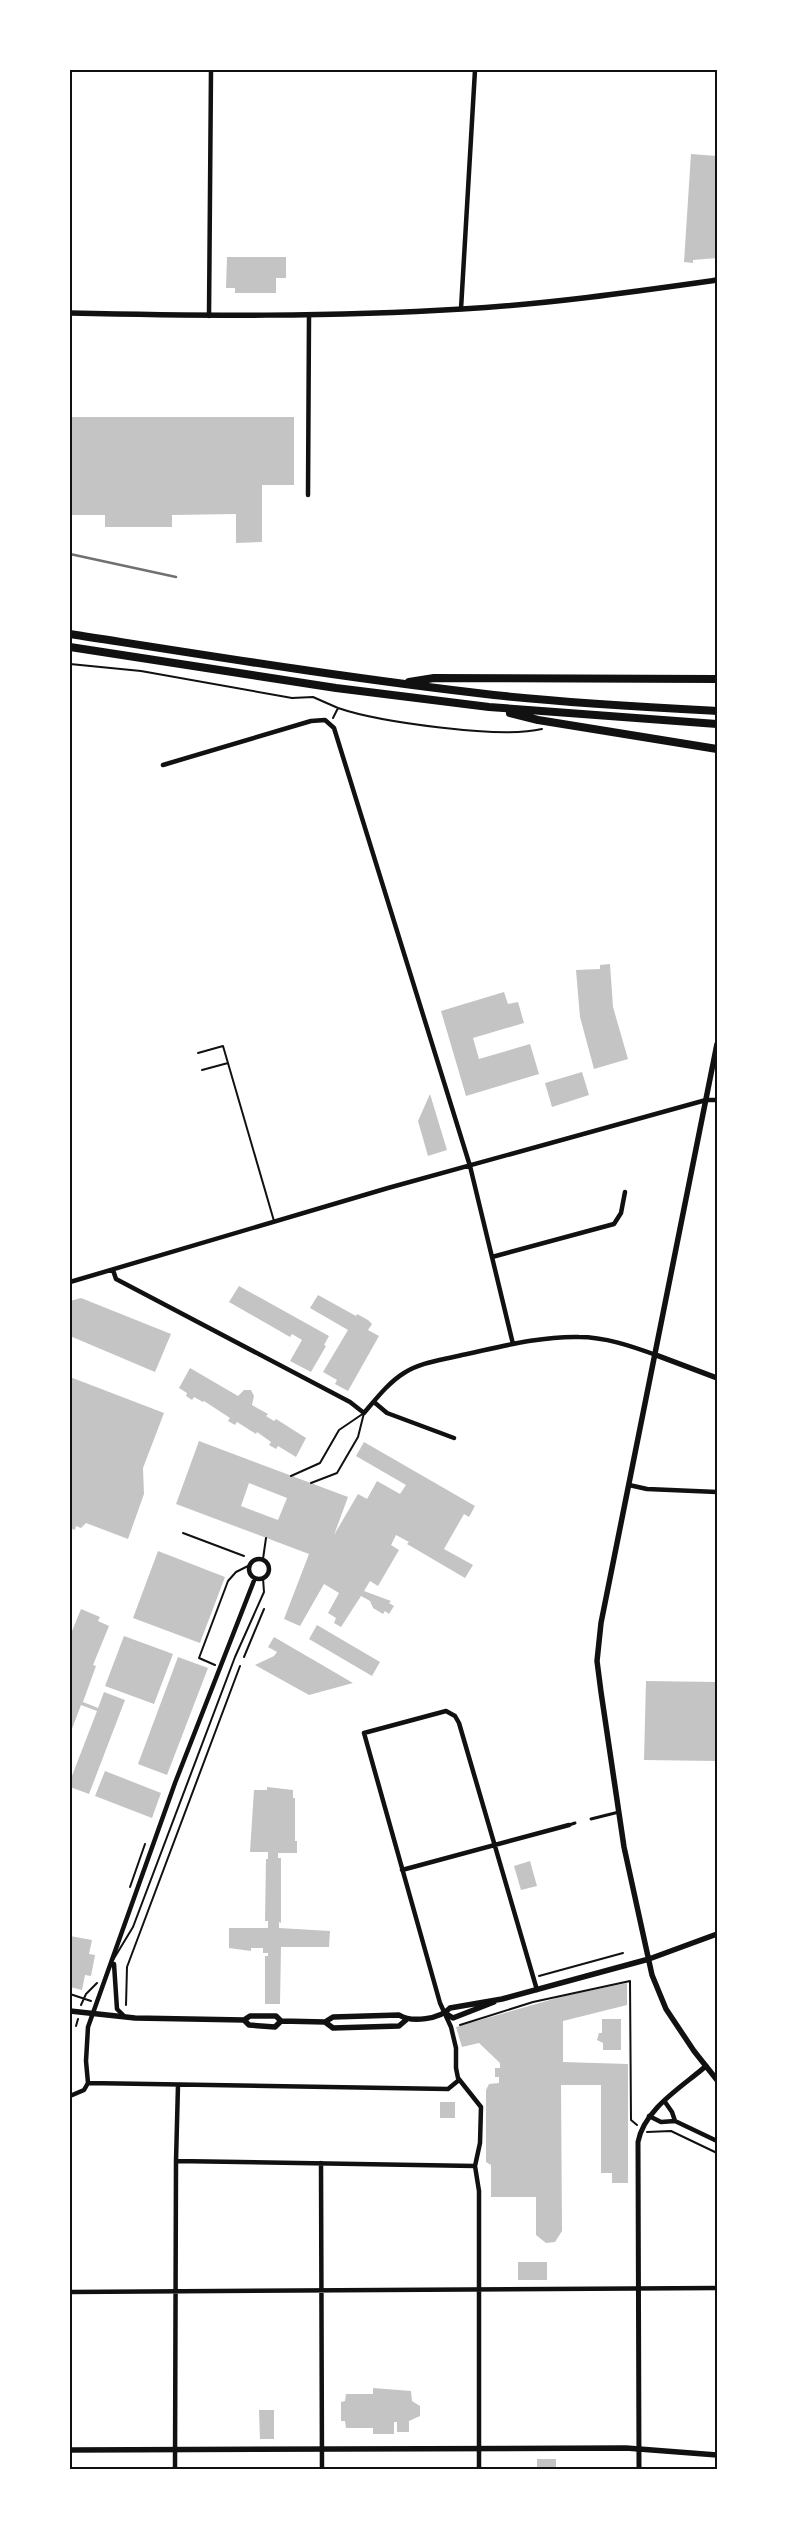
<svg xmlns="http://www.w3.org/2000/svg" width="787" height="2539" viewBox="0 0 787 2539" font-family="Quicksand,sans-serif">
  <rect width="100%" height="100%" fill="#fff"/>
  <path fill="#c4c4c4" fill-rule="evenodd" d="M691 154 717 156V258L693 260V263L684 262Z
    M227 257H286V278H276V293H235V288H226Z
    M70 417H294V485H262V542L236 543V514L172 515V527H105V515H70Z
    M610 964 613 1007 628 1059 594 1069 580 1017 576 970 600 969V965Z
    M504 992 508 1004 518 1002 524 1023 473 1038 479 1059 530 1044 539 1074 466 1096 441 1011Z
    M582 1072 589 1095 552 1107 545 1083Z
    M430 1094 447 1150 428 1156 418 1121Z
    M239 1286 329 1336 324 1345 326 1346 311 1372 290 1361 302 1340 292 1334 290 1337 229 1302Z
    M318 1295 356 1316 357 1314 368 1320 372 1324 368 1330 379 1336 348 1391 335 1384 337 1380 323 1372 348 1330 310 1308Z
    M81 1298 171 1334 155 1372 70 1336V1301Z
    M190 1368 238 1396 244 1390H251L254 1396 252 1405 268 1414 266 1416 274 1421 276 1419 306 1438 296 1457 278 1446 276 1449 269 1445 271 1442 257 1432 256 1434 237 1422 235 1425 228 1421 230 1418 204 1401 203 1402 194 1397 192 1400 186 1396 187 1393 179 1388Z
    M70 1377 164 1413 143 1468 144 1494 128 1539 86 1523 81 1528 76 1526 75 1530 70 1528Z
    M199 1441 348 1497 334 1535 358 1494 367 1499 377 1481 400 1494 406 1485 356 1456 364 1442 475 1506 469 1517 464 1514 444 1549 473 1565 465 1578 407 1544 409 1542 396 1535 391 1545 399 1550 378 1586 370 1581 364 1591 391 1601 389 1603 394 1606 389 1614 385 1611 383 1614 373 1608 370 1601 361 1596 341 1627 334 1623 336 1618 328 1613 339 1593 324 1584 300 1626 284 1619 309 1554 176 1504ZM249 1483 287 1498 278 1520 241 1506Z
    M158 1551 225 1577 200 1643 133 1618Z
    M81 1609 100 1617 98 1621 109 1626 93 1665 96 1666 83 1702 98 1708 104 1692 125 1700 89 1794 70 1787V1781L97 1711 81 1705 70 1734V1636Z
    M317 1625 380 1662 372 1676 309 1639Z
    M124 1636 173 1654 154 1704 105 1686Z
    M274 1637 317 1662 353 1683 309 1695 255 1665 274 1656 277 1652 268 1647Z
    M178 1657 208 1668 167 1775 138 1764Z
    M646 1681 717 1682V1761L644 1760Z
    M105 1771 161 1793 152 1818 95 1796Z
    M267 1787 293 1790V1798H295V1841H297V1853H278V1858H281V1923L279 1922V1928L330 1931 329 1947H281L280 2004H265V1956H268V1953H263V1948H251V1951L229 1948V1928H268V1921H265L266 1859H268V1852H250L254 1790H267Z
    M530 1861 537 1886 521 1890 514 1866Z
    M70 1936 92 1940 89 1954 95 1955 91 1976 85 1975 82 1990 70 1987Z
    M627 1983V2005L563 2021V2062L628 2064V2183H612V2173H601V2085H561L562 2231 555 2242 546 2243 536 2235V2197H491V2165L486 2162V2090L489 2084 499 2083V2077H495V2068H500V2063L479 2043 462 2047 456 2027 564 1996Z
    M602 2019H621V2050H603V2043L597 2040 599 2033H602Z
    M440 2102H455V2118H440Z
    M518 2262H547V2280H518Z
    M373 2388 411 2391 412 2401 420 2406V2416L409 2421V2432H397V2422H394V2434H373V2428H346L345 2421H341V2402L345 2401 346 2394H373Z
    M259 2410H274V2439H260Z
    M537 2459H556V2469H537Z"/>
  <g fill="none" stroke-linecap="round" stroke-linejoin="round">
    <path stroke="#111" stroke-width="2" d="M70 664 141 671 292 698 313 697 338 708 333 718
      M338 708C379 722 501 739 542 729
      M244 1657 264 1609
      M215 1665 199 1658 228 1581 236 1572 250 1565
      M130 1887 145 1844
      M539 1976 623 1953
      M70 1994 91 2001
      M81 2005 86 1994 97 1983
      M126 2005 127 1967 240 1666
      M460 2025 533 2002 630 1981 631 2120 637 2125
      M76 2026 78 2019
      M647 2132 671 2131 717 2153"/>
    <path stroke="#111" stroke-width="2" d="M198 1053 223 1046 274 1221
      M202 1070 228 1063
      M291 1476 320 1463 339 1430 364 1413
      M311 1483 337 1473 358 1437 364 1413
      M183 1533 244 1556
      M263 1559 266 1538
      M113 1960 133 1927 235 1657 264 1592 263 1578"/>
    <path stroke="#111" stroke-width="3" d="M591 1819 619 1812
      M569 1825 575 1823"/>
    <path stroke="#111" stroke-width="4.5" d="M461 309 475 70
      M209 316 211 70
      M308 495 309 315
      M163 765 311 721 325 720 334 728 470 1166 513 1344
      M492 1257 614 1224 621 1213 625 1192
      M113 1270 116 1279 350 1402 364 1413C376 1399 388 1383 404 1373 421 1362 443 1360 462 1355 500 1347 540 1336 579 1337 605 1337 631 1346 656 1355
      M70 1282 388 1188 706 1100H717
      M374 1402 387 1413 454 1438
      M629 1485 647 1489 717 1492
      M249 1569a10 10 0 1 1 20 0a10 10 0 1 1-20 0Z
      M402 1870 569 1825
      M114 1964 117 2009 124 2016
      M88 2083 448 2089 459 2080
      M70 2096 84 2090 88 2083 86 2061 88 2027 175 1783 255 1578
      M665 2102 672 2112 675 2121
      M649 2116 661 2122 675 2121 717 2141
      M176 2161 475 2166
      M321 2163 322 2469
      M70 2292 717 2288
      M175 2469 176 2161 178 2085
      M479 2469V2191L475 2166 480 2143 481 2107 458 2078 456 2068V2048L451 2027 440 2003 364 1733 446 1711 455 1716 459 1723 537 1990"/>
    <path stroke="#111" stroke-width="5" d="M639 2469 638 2142C644 2109 682 2087 706 2066"/>
    <path stroke="#111" stroke-width="5.5" d="M70 313C201 316 332 317 462 309 548 304 632 292 717 280
      M717 1044 601 1623 597 1661 601 1692 624 1847 652 1975 666 2009 694 2051 717 2080
      M656 1355 717 1378
      M70 2011 135 2018 244 2020 250 2016H276L281 2021 325 2022 333 2028 399 2026 406 2020
      M445 2013 453 2018 494 2002
      M244 2020 249 2025 275 2027 281 2021
      M325 2022 333 2017 399 2015C412 2023 440 2019 450 2008L502 1999 649 1959 717 1934
      M70 2450 626 2448 717 2455"/>
    <path stroke="#111" stroke-width="8" d="M70 634C211 656 352 679 494 695 568 703 643 707 717 711
      M70 647 336 688 489 707 717 724
      M409 682 434 678 717 679
      M510 713 538 720 717 749"/>
    <path stroke="#707070" stroke-width="2.5" d="M70 554 176 577"/>
  </g>
  <rect width="787" height="2539" fill="none" stroke="#ffffff" stroke-width="142"/>
  <rect x="71" y="71" width="645" height="2397" fill="none" stroke="#111" stroke-width="2"/>
</svg>
